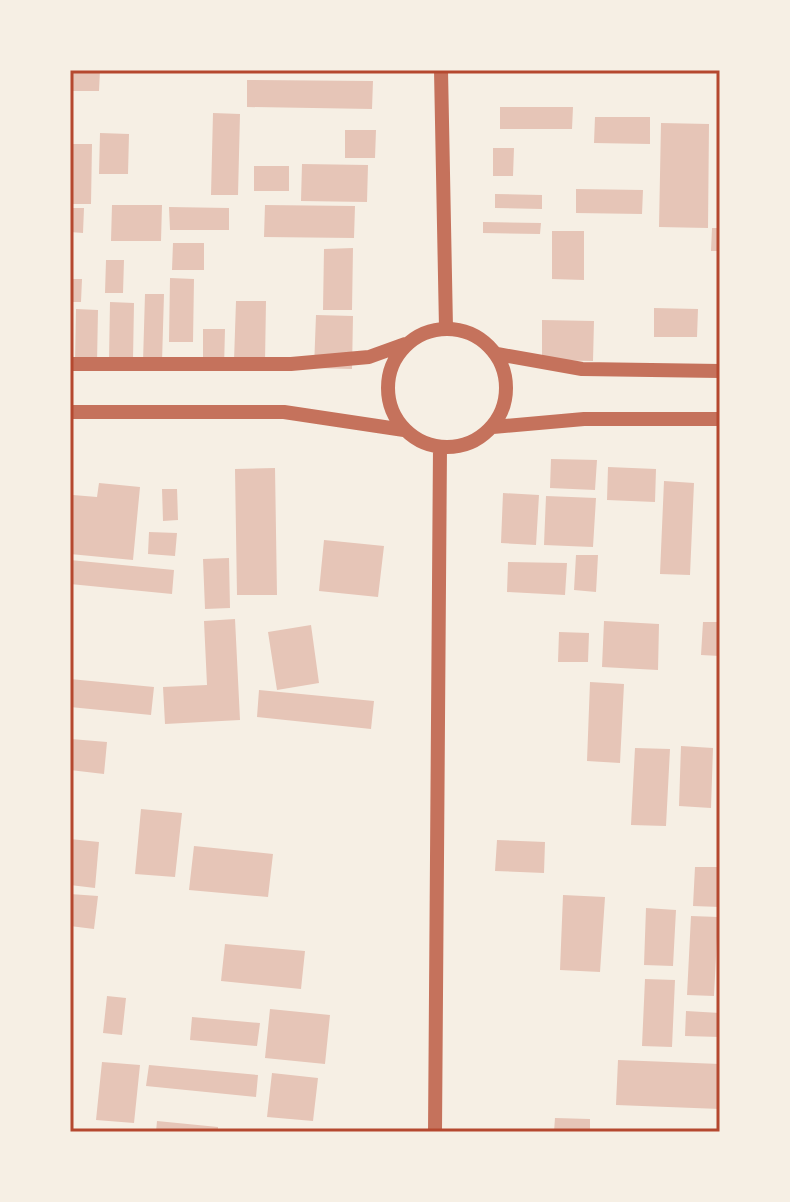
<svg xmlns="http://www.w3.org/2000/svg" width="790" height="1202" viewBox="0 0 790 1202" font-family="'Varela Round',sans-serif">
  <rect width="100%" height="100%" fill="#f6efe4"/>
  <path fill="#e6c5b7" d="M70 70H100L99 91H70Z
    M247 80 373 81 372 109 247 107Z
    M500 107H573L572 129H500Z
    M213 113 240 114 238 195H211Z
    M595 117H650V144L594 143Z
    M661 123 709 124 708 228 659 227Z
    M345 130H376L375 158H345Z
    M100 133 129 134 128 174H99Z
    M70 144H92L91 204H70Z
    M493 148H514L513 176H493Z
    M302 164 368 165 367 202 301 201Z
    M254 166H289V191H254Z
    M576 189 643 190 642 214 576 213Z
    M495 194 542 195V209L495 208Z
    M112 205H162L161 241H111Z
    M265 205 355 206 354 238 264 237Z
    M169 207 229 208V230H170Z
    M70 208H84L83 233 70 232Z
    M483 222 541 223 540 234 483 233Z
    M712 228H720V251H711Z
    M552 231H584V280L552 279Z
    M173 243H204V270H172Z
    M353 248 352 310H323L324 249Z
    M106 260H124L123 293H105Z
    M170 278 194 279 193 342H169Z
    M70 279H82L81 302H70Z
    M145 294H164L162 362H143Z
    M236 301H266L265 362 234 361Z
    M110 302 134 303 133 360H109Z
    M654 308 698 309 697 337H654Z
    M76 309 98 310 97 363H75Z
    M316 315 353 316 352 369 314 368Z
    M542 320 594 321 593 361 542 360Z
    M203 329H225L224 368H203Z
    M551 459 597 460 595 490 550 488Z
    M608 467 656 469 655 502 607 500Z
    M275 468 277 595H237L235 469Z
    M664 481 694 483 690 575 660 574Z
    M99 483 140 487 133 560 70 554 73 495 97 497Z
    M162 489H177L178 520 163 521Z
    M503 493 539 495 536 545 501 543Z
    M546 496 596 498 593 547 544 545Z
    M149 532 177 533 175 556 148 554Z
    M324 540 384 546 378 597 319 591Z
    M576 555H598L596 592 574 590Z
    M229 558 230 608 205 609 203 559Z
    M70 560 174 570 172 594 70 584Z
    M508 562 567 563 565 595 507 592Z
    M235 619 240 720 165 724 163 687 207 685 204 621Z
    M604 621 659 624 658 670 602 667Z
    M703 622H720V656L701 655Z
    M311 625 319 683 277 690 268 632Z
    M559 632 589 633 588 662H558Z
    M70 679 154 687 151 715 70 707Z
    M590 682 624 684 620 763 587 761Z
    M259 690 374 701 371 729 257 717Z
    M71 739 107 742 104 774 70 770Z
    M681 746 713 748 711 808 679 806Z
    M635 748 670 749 666 826 631 825Z
    M141 809 182 813 175 877 135 874Z
    M70 839 99 842 95 888 70 885Z
    M497 840 545 842 544 873 495 871Z
    M194 846 273 854 268 897 189 890Z
    M695 867H720V907L693 906Z
    M70 894 98 896 94 929 70 926Z
    M563 895 605 897 600 972 560 970Z
    M646 908 676 910 673 966 644 965Z
    M691 916 718 917 714 996 687 995Z
    M225 944 305 951 301 989 221 981Z
    M645 979 675 980 672 1047 642 1046Z
    M107 996 126 998 122 1035 103 1033Z
    M270 1009 330 1015 325 1064 265 1058Z
    M686 1011 720 1013V1037L685 1036Z
    M192 1017 260 1023 257 1046 190 1040Z
    M618 1060 720 1064V1109L616 1105Z
    M102 1062 140 1065 134 1123 96 1120Z
    M149 1065 258 1075 256 1097 146 1086Z
    M272 1073 318 1078 313 1121 267 1117Z
    M555 1118 590 1119V1132H554Z
    M157 1121 218 1127V1132H156Z"/>
  <g fill="none" stroke-linecap="round" stroke-linejoin="round">
    <path stroke="#c5725c" stroke-width="14" d="M441 70 446 328
      M388 388a59 59 0 1 1 118 0a59 59 0 1 1-118 0Z
      M497 354 582 369 720 371
      M70 364H291L369 357 405 344
      M70 412H284L404 430
      M493 427 584 419H720
      M435 1132 440 447"/>
  </g>
  <rect width="790" height="1202" fill="none" stroke="#f6efe4" stroke-width="144"/>
  <rect x="72" y="72" width="646" height="1058" fill="none" stroke="#b5482f" stroke-width="3"/>
</svg>
